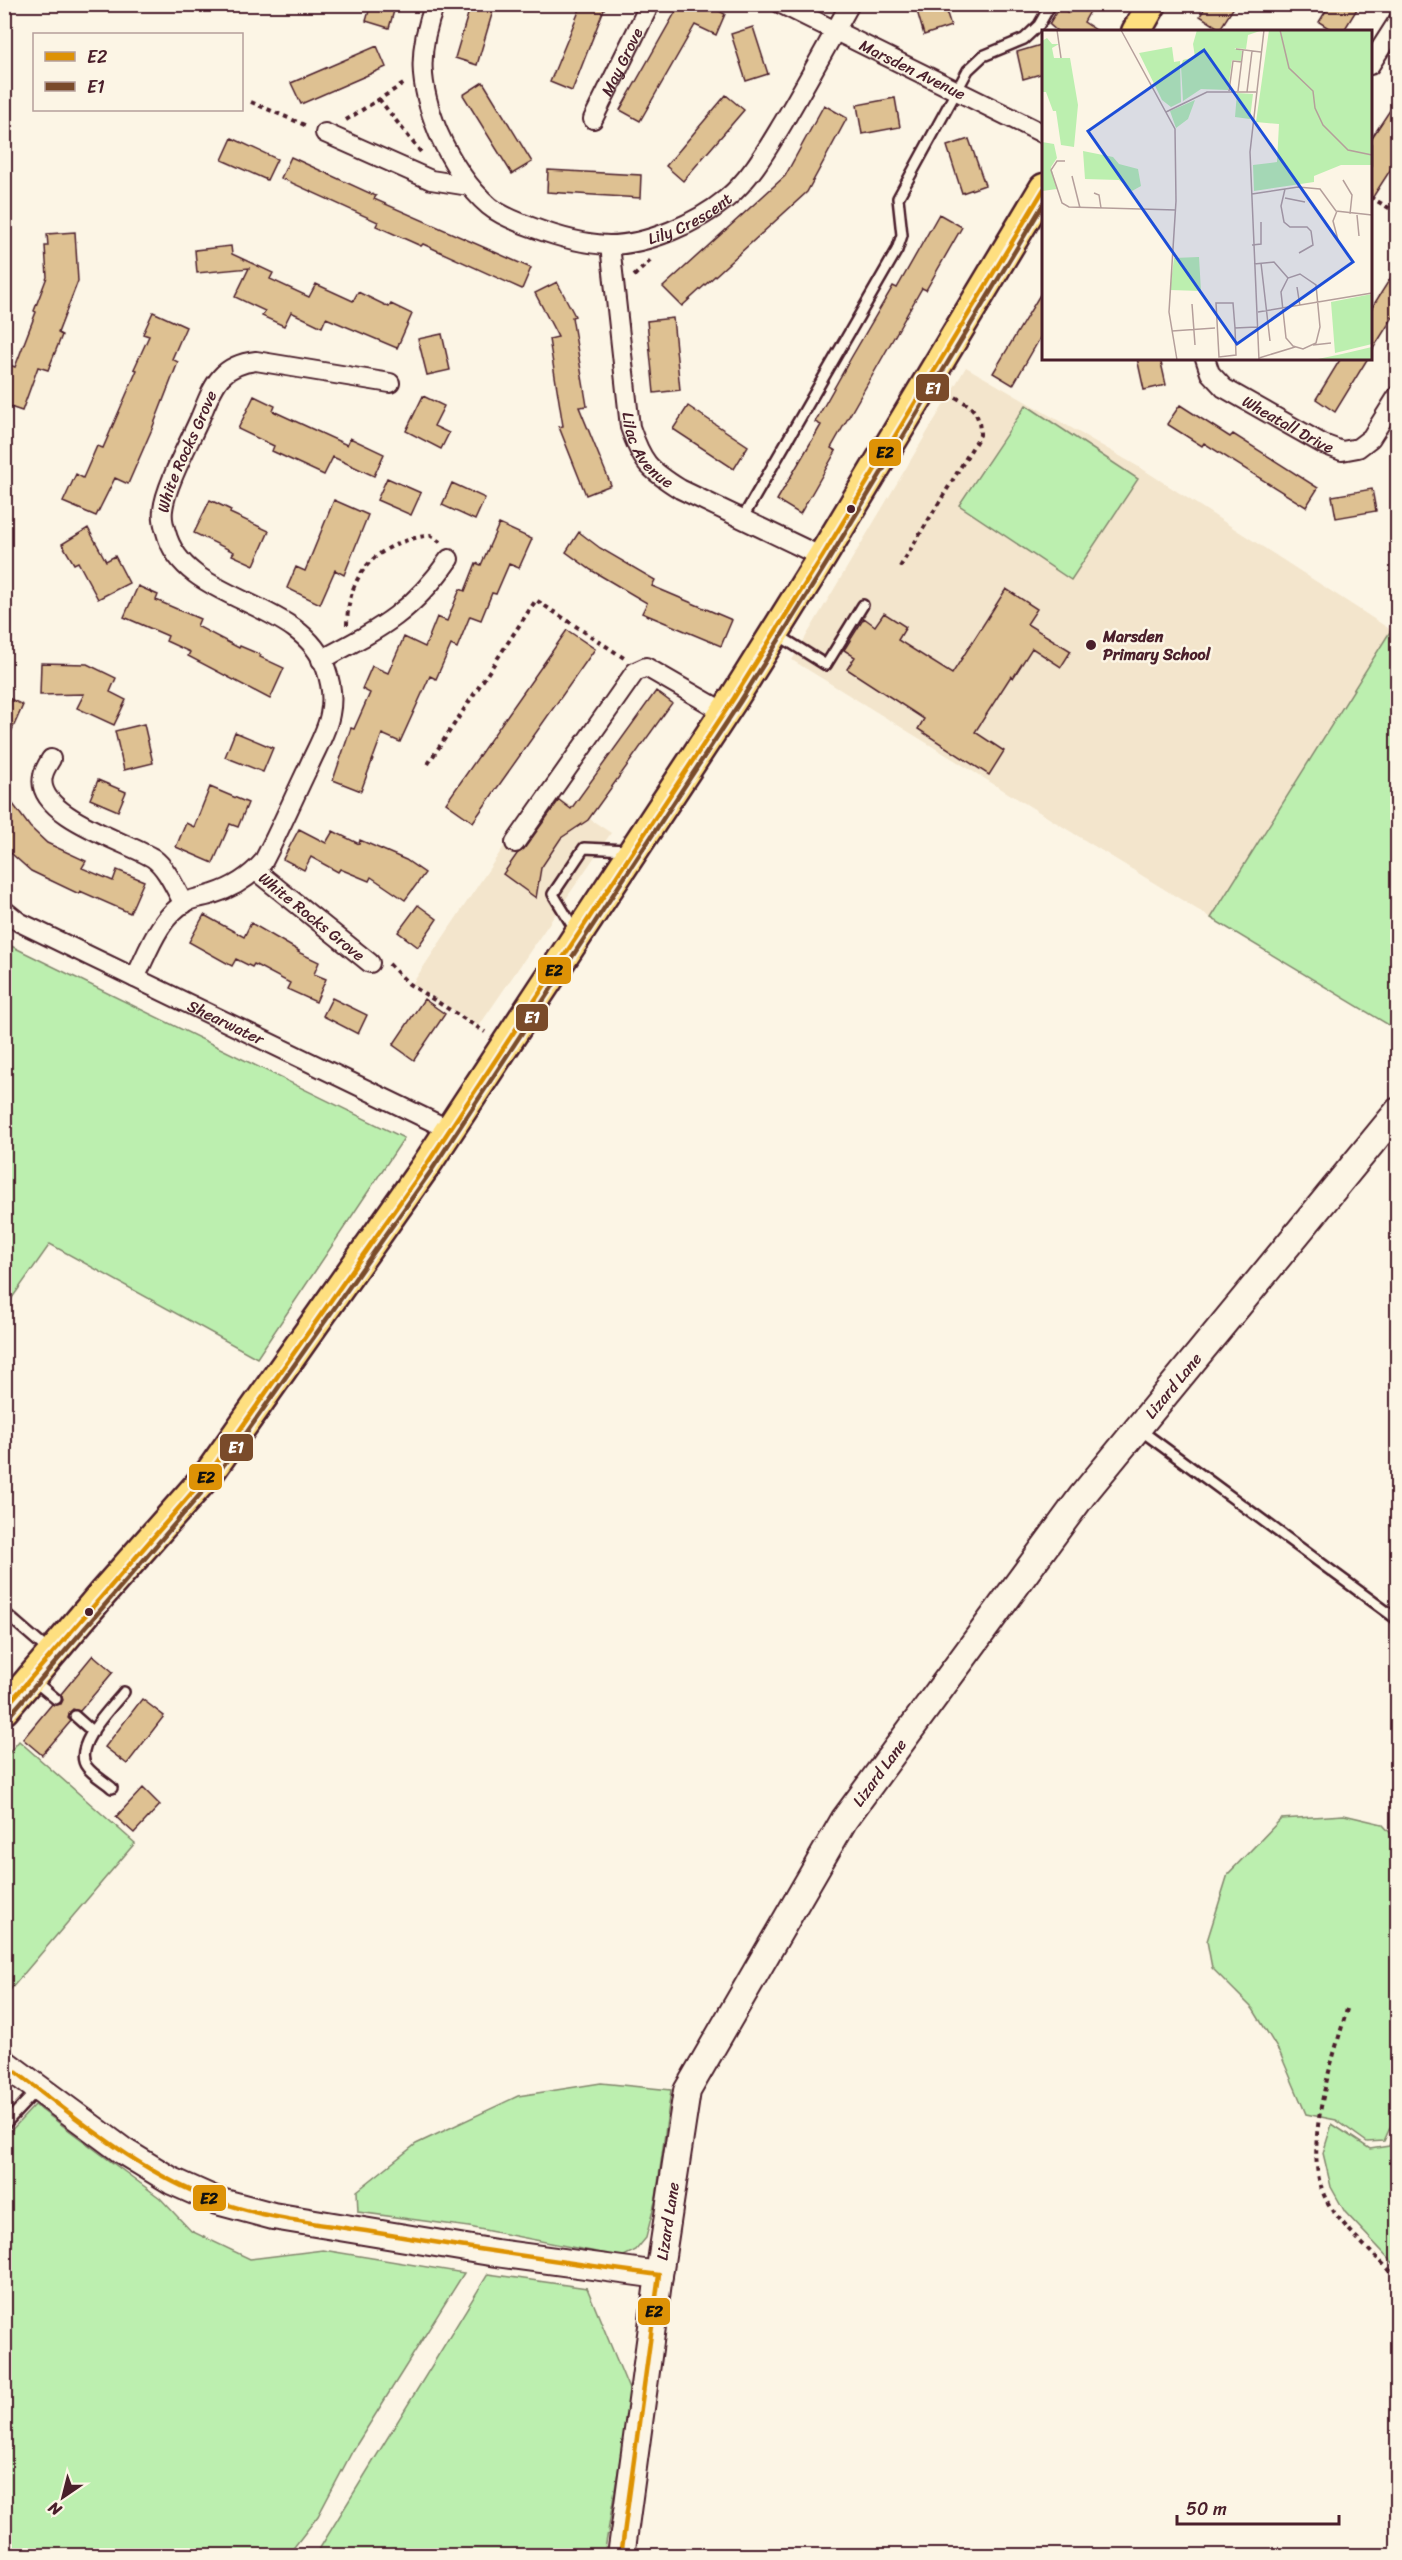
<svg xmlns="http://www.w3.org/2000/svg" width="1402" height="2560" viewBox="0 0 1402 2560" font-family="Sriracha,sans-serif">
  <rect width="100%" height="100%" fill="#fcf5e5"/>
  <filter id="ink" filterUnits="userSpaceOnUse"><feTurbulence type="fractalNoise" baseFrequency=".0167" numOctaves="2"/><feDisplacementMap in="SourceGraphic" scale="12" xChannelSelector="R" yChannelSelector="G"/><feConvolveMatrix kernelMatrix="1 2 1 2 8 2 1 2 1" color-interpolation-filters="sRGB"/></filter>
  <g filter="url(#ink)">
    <path fill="#f3e5cc" d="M966 367 1144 470 1391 630 1211 918 792 660Z
      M557 797 611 833 479 1026 412 984 505 845 517 853Z"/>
    <path fill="#bcefaf" stroke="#83876d" stroke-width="1.5" d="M1026 405 1138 479 1071 580 959 505Z
      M1391 630 1398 635 1397 1030 1211 918Z
      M5 943 404 1138 257 1358 50 1244 5 1308Z
      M19 1741 135 1843 5 1996V1758Z
      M1344 1815 1382 1824 1397 1840 1398 2110 1384 2141 1367 2142 1336 2120 1306 2114 1280 2053 1253 2009 1212 1968 1207 1941 1228 1874 1281 1819Z
      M601 2083 671 2090 656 2198 646 2238 636 2250 622 2257 469 2227 358 2212 357 2191 416 2144 518 2096Z
      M35 2105 160 2198 191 2231 250 2259 323 2250 464 2273 352 2452 318 2516 288 2555 121 2554 120 2556 5 2555V2137Z
      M1332 2124 1370 2149 1389 2146 1397 2124V2267L1345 2212 1331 2187 1323 2153Z
      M488 2274 587 2288 631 2394 604 2555 312 2556 320 2548Z"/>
    <path fill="#dec192" stroke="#4a1f2b" stroke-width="1.5" d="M371 4H396L389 28 366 21Z
      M471 4H495L477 65 455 58Z
      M582 4H606L572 91 550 82Z
      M680 4H705L725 14 716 35 695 25 640 121 620 110Z
      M915 4H944L951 26 924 35Z
      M1074 4H1094L1084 22 1099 32H1058L1049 24 1059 7 1069 13Z
      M1207 4H1236L1220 29 1200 16Z
      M1330 4H1360L1343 32H1335L1319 22Z
      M753 27 768 74 746 81 731 34Z
      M1044 44V73L1023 79 1017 52Z
      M377 46 386 67 301 104 291 83Z
      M483 82 532 162 512 174 463 95Z
      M726 95 744 110 683 181 666 166Z
      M895 98 900 127 862 134 857 105Z
      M1398 98V158L1371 200V139Z
      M824 105 847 118 807 192 682 306 663 287 785 176Z
      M232 138 277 159 267 180 222 160Z
      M969 139 985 185 962 193 947 146Z
      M291 157 376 196 374 199 531 268 522 289 423 244 421 246 376 226 378 222 281 178Z
      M548 170 641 175 640 198 547 192Z
      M939 214 962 227 926 290 922 288 880 362 831 448 836 451 800 514 777 500 821 425 815 422 851 358 893 286 897 288Z
      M75 232 78 281 58 333 62 335 48 370 38 367 22 411 4 405V363L15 367 36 312 34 311 47 277 45 246H48L47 234Z
      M231 246 232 254 273 273 270 279 309 297 316 284 353 301 358 292 389 307 391 304 412 314 397 348 326 318 322 327 291 312 284 326 262 316 265 311 235 297 249 268 197 273 195 250Z
      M1398 266V309L1371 352V309Z
      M557 282 575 316 572 317 587 406 579 407 611 485 586 495 559 427 563 426 549 339 558 337 535 293Z
      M1044 288V331L1013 385 993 373Z
      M153 312 186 327 172 359 178 362 152 429 128 484 115 478 96 516 63 502 76 474 83 478 97 446 103 448 137 370 134 369 149 336 143 334Z
      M673 318 680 390 654 393 647 321Z
      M442 334 450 370 427 375 418 339Z
      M1137 358H1160L1166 385 1144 390Z
      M1341 358H1368L1335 412 1316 399Z
      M254 396 275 406 273 411 347 445 350 438 384 454 374 476 333 457 324 475 272 451 274 446 238 429Z
      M423 396 444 406 434 426 449 433 441 449 406 431Z
      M1180 405 1230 437 1233 434 1318 488 1306 507 1204 443 1202 446 1167 424Z
      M688 406 748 446 734 469 673 429Z
      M387 478 421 493 411 515 377 500Z
      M452 483 485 498 475 520 442 505Z
      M1372 489 1376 511 1336 518 1332 496Z
      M210 500 231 510 230 513 269 531 254 565 232 555 234 552 194 533Z
      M334 500 368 515 344 575 335 570 320 604 287 588 296 567 305 571Z
      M499 524 532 539 519 568 509 564 496 594 492 593 481 620 470 616 457 648 451 645 436 679 430 676 400 742 382 734 361 791 333 780 351 728 354 729 370 693 362 689 372 666 388 673 404 637 425 647 437 617 447 621 460 589 465 591 476 563 481 565Z
      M88 528 106 561 115 556 129 583 98 599 78 562 74 564 62 544Z
      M579 532 600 548 655 580 652 586 732 620 721 646 642 613 647 603 591 570 566 552Z
      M138 586 158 595 156 600 200 619 197 626 239 648 240 646 261 655 260 657 284 668 270 699 188 656 190 652 166 641 168 636 124 617Z
      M1006 589 1037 609 1027 624 1071 651 1061 667 1032 648 1013 678 1011 676 975 732 1004 751 989 775 918 729 924 719 847 669 855 657 844 650 864 618 875 626 884 613 906 627 898 640 952 674Z
      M567 630 595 649 473 822 446 803Z
      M41 663 87 664 116 678 110 692 126 700 114 725 77 708 84 694 40 695Z
      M656 691 672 703 588 820 561 838 541 868 536 898 503 874 517 854 524 849 559 800 571 809Z
      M4 696 23 705 4 748Z
      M144 724 153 763 124 770 115 731Z
      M235 732 273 748 263 772 225 757Z
      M98 780 126 792 118 811 90 799Z
      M210 787 248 803 238 827 230 824 213 863 176 847 186 823 194 827Z
      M4 792 30 827 47 843 86 861 82 868 113 881 117 870 144 881 130 913 80 891 79 894 31 871 4 847Z
      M299 829 326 843 333 831 359 844 360 840 406 860 425 873 405 900 371 877 369 881 340 869 338 872 311 857 304 870 283 859Z
      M418 905 437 919 418 947 398 932Z
      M204 915 244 937 251 923 299 951 298 952 319 962 314 974 326 979 316 1002 287 989 290 983 254 964 252 967 236 959 232 966 189 942Z
      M332 998 367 1015 358 1034 323 1016Z
      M424 999 445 1014 414 1060 393 1045Z
      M93 1655 113 1672 80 1711 73 1709 70 1712 68 1718 71 1721 42 1755 23 1739 52 1704H61L63 1700 61 1694Z
      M142 1699 164 1716 127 1764 105 1747Z
      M143 1788 160 1805 134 1833 116 1817Z"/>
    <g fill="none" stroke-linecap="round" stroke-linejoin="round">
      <g stroke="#4a1f2b" stroke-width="14">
        <path id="lane" d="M742 519 897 250 902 235 898 198 968 70 983 56 1024 39 1039 25 1051 4
          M778 635 826 665 863 605
          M575 930 553 894 584 848 628 850
          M1139 1429 1398 1620
          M4 1612 50 1652
          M33 1680 56 1699
          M75 1716 93 1732
          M112 1788C104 1781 93 1775 87 1767 71 1747 112 1707 124 1692
          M4 2125 37 2090"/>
      </g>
      <g stroke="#4a1f2b" stroke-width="22">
        <g id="street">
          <path id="s1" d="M435 4C417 51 419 85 438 132 450 159 466 186 489 206 501 216 520 223 534 228 558 237 584 244 609 245 647 245 697 223 726 199 751 178 766 151 783 123 806 84 828 44 850 4"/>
          <path id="s2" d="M781 4 1044 134"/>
          <path d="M1370 65 1398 21"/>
          <path id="s3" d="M593 119 650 4"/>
          <path d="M325 133 431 180 469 186"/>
          <path id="s4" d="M610 245 630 427C642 462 648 469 680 489L822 557"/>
          <path id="s5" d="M1205 358 1210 373 1224 388 1323 444 1342 451 1358 448 1371 438 1398 395"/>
          <path d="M321 660C379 629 411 614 449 559"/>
          <path d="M51 759C48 764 44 770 43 776 34 815 127 842 153 858 168 869 175 889 184 904"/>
          <path d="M515 843 635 672 646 667 724 712"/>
          <path id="s6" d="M256 871 370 963"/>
          <path id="s7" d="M4 910 19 922 450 1130"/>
          <path id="s8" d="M135 978C148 952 159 917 186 902 194 898 205 897 213 894 233 888 249 878 263 862 279 832 293 799 308 768 315 751 327 732 330 714 333 699 331 683 326 669 302 598 184 604 166 532 164 526 162 517 163 510 165 487 190 441 200 418 213 387 219 365 256 361L390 383"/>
        </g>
      </g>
      <g stroke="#4a1f2b" stroke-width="30">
        <g id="secondary">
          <path d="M4 2063 123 2151 172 2181 217 2201 273 2216 496 2253 659 2275"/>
          <path id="s9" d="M621 2556 659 2275 687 2091 844 1820 1082 1496 1398 1111"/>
        </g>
      </g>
      <g stroke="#4a1f2b" stroke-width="33">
        <path id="primary" d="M1136 32 1152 4
          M4 1710 103 1593 210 1472 425 1167 734 698 822 557 1044 188"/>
      </g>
      <path stroke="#4a1f2b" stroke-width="4" stroke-dasharray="4.5 4.5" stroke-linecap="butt" d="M379 99 423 155
        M251 102 307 126
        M346 120 405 83
        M1370 197 1398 213
        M634 276 652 259
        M900 567 980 435C980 408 969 405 948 393
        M347 625C348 571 378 543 430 535L440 542
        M428 764 536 600 624 658
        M389 964 409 984 485 1032
        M1347 2009C1333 2060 1299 2151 1327 2201 1339 2224 1378 2258 1398 2279"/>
      <use href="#lane" stroke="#fcf5e5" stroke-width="9"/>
      <use href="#street" stroke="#fcf5e5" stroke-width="18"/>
      <use href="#secondary" stroke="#fcf5e5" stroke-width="26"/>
      <use href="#primary" stroke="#fedf80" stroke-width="28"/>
      <g stroke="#fcf5e5" stroke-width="9">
        <path id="bus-1" d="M4 1709 210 1472 425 1167 734 698 822 557 1044 189
          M4 2063C71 2113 138 2173 217 2201 266 2219 321 2224 372 2232 468 2248 563 2262 659 2275L621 2556"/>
      </g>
      <g stroke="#fcf5e5" stroke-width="9">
        <path id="bus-2" d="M10 1715 216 1476 431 1171 740 702 828 561 1044 203"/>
      </g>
      <use href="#bus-1" stroke="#dd9206" stroke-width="4.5"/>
      <use href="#bus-2" stroke="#7a4b2a" stroke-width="4.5"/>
    </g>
  </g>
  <g fill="#4a1f2b" stroke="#fcf5e5" stroke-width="2">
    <circle cx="851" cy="509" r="5"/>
    <circle cx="1091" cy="645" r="6"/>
    <circle cx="89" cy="1612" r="5"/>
  </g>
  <g text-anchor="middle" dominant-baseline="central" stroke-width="5" stroke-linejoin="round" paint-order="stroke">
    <g font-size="16" fill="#4a1f2b" stroke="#fcf5e5">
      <text stroke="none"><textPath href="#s3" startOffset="64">May Grove</textPath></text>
      <text stroke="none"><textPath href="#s2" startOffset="147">Marsden Avenue</textPath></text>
      <text stroke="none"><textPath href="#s1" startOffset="436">Lily Crescent</textPath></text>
      <text stroke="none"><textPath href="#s5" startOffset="110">Wheatall Drive</textPath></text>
      <text stroke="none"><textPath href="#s4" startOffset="212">Lilac Avenue</textPath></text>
      <text stroke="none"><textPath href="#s8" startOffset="693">White Rocks Grove</textPath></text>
      <text stroke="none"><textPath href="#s6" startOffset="72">White Rocks Grove</textPath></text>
      <text stroke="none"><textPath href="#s7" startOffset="249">Shearwater</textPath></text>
      <text stroke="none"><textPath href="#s9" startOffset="1328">Lizard Lane</textPath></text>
      <text stroke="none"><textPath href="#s9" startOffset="842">Lizard Lane</textPath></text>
      <text stroke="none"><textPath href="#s9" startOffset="338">Lizard Lane</textPath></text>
    </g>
    <g font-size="16" font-weight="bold" fill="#4a1f2b" stroke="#fcf5e5" text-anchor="start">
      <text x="1103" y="636">Marsden<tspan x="1103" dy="18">Primary School</tspan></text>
    </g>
  </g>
  <g transform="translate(1042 30)">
    <rect width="330" height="330" fill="#fcf5e5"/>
    <path d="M155 0H221L206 5 204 19 192 18 200 21 199 31 190 30 186 60 159 59 141 71 139 36 141 30 153 27 151 14ZM227 0H330V135H299L272 146V152L212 161 211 135 235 132 237 94 214 92ZM5 8 10 14H17L10 18 12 28H28L36 75 32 117 19 115 14 81H11L4 62H0V11ZM130 17 132 32 138 31 139 72 129 77 120 70 97 23ZM195 63 211 64 208 89 193 87ZM153 70 146 89 134 98 128 81ZM0 112 12 114 15 128 9 137 15 159 0 161V173ZM41 121 71 127 77 134 96 139 99 156 90 161 77 150 43 149ZM157 227 159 261 128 260 132 228ZM330 264V314L293 323 289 272ZM330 317V330H271L300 324Z" fill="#bcefaf"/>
    <path fill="none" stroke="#b59f9b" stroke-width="1.5" d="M15 0 19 28M79 0 133 99 134 171 127 282 135 330M238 0 247 38 271 61 273 78 281 95 306 120 330 125M194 19 219 22M187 61 191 31 200 32M196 61 201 20M205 62 210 21M124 82 165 62H214M23 131H15L9 140 20 173 27 177 134 180M30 146 38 178M301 150 310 165 308 184M243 159 239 176 242 192 248 197H265L269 201 271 215 257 223M52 163 57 165 59 178M210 164 256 157 278 159 294 181 330 185M243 168 263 172M295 181 291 191 296 210M315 185 317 206M210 215 219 214V192M219 233 228 311M212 234 232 232 246 248M258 244 274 255 278 297 274 313 261 319 251 316 244 308 239 262 246 248ZM255 257 258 276M150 274 153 315M216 282 330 263M193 298 191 273H174L177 327 194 325 193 298 215 297M130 301 173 298M271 315 289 313M217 328 253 317M217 330 208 122 222 0"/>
    <path fill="#1d4ed8" fill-opacity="0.15" stroke="#1d4ed8" stroke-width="3" d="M162 20 311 232 195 314 46 101Z"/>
    <rect width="330" height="330" fill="none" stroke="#4a1f2b" stroke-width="3"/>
  </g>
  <g stroke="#fcf5e5" stroke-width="2">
    <rect x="915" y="373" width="35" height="29" rx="6" fill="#7a4b2a"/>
    <rect x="868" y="438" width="34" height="29" rx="6" fill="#dd9206"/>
    <rect x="537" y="956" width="35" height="29" rx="6" fill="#dd9206"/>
    <rect x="515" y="1003" width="34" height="29" rx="6" fill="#7a4b2a"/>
    <rect x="219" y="1433" width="35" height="29" rx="6" fill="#7a4b2a"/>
    <rect x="188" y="1463" width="35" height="28" rx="6" fill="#dd9206"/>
    <rect x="192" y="2184" width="35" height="28" rx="6" fill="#dd9206"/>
    <rect x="637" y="2297" width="34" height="29" rx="6" fill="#dd9206"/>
  </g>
  <g font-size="16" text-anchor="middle" font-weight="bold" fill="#fff">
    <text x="933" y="394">E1</text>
    <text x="532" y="1023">E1</text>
    <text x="236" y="1453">E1</text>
  </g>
  <g font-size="16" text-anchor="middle" font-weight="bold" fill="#111">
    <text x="885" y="458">E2</text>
    <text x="554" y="976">E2</text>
    <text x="206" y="1483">E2</text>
    <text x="209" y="2204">E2</text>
    <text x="654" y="2317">E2</text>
  </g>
  <rect width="1402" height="2560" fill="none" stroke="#fcf5e5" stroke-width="24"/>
  <rect x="12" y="12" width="1378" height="2536" fill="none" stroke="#4a1f2b" stroke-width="2" filter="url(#ink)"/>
  <rect x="33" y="33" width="210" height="78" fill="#fcf5e5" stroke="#b59f9b" stroke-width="1.5"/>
  <rect x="45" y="52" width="30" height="9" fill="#dd9206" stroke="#b59f9b" stroke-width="1.5"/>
  <text x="87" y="63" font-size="18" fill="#4a1f2b">E2</text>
  <rect x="45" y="82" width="30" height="9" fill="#7a4b2a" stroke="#b59f9b" stroke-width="1.5"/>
  <text x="87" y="93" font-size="18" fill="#4a1f2b">E1</text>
  <g transform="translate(63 2497) rotate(215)" stroke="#fcf5e5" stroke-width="4.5" paint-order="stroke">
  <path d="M0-4.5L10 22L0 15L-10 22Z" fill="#4a1f2b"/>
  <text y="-9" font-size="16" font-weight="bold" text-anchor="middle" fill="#4a1f2b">N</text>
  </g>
  <path d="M1177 2515v9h162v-9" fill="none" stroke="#4a1f2b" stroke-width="3"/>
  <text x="1186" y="2515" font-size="18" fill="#4a1f2b" stroke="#fcf5e5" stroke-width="4.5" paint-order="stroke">50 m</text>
</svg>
